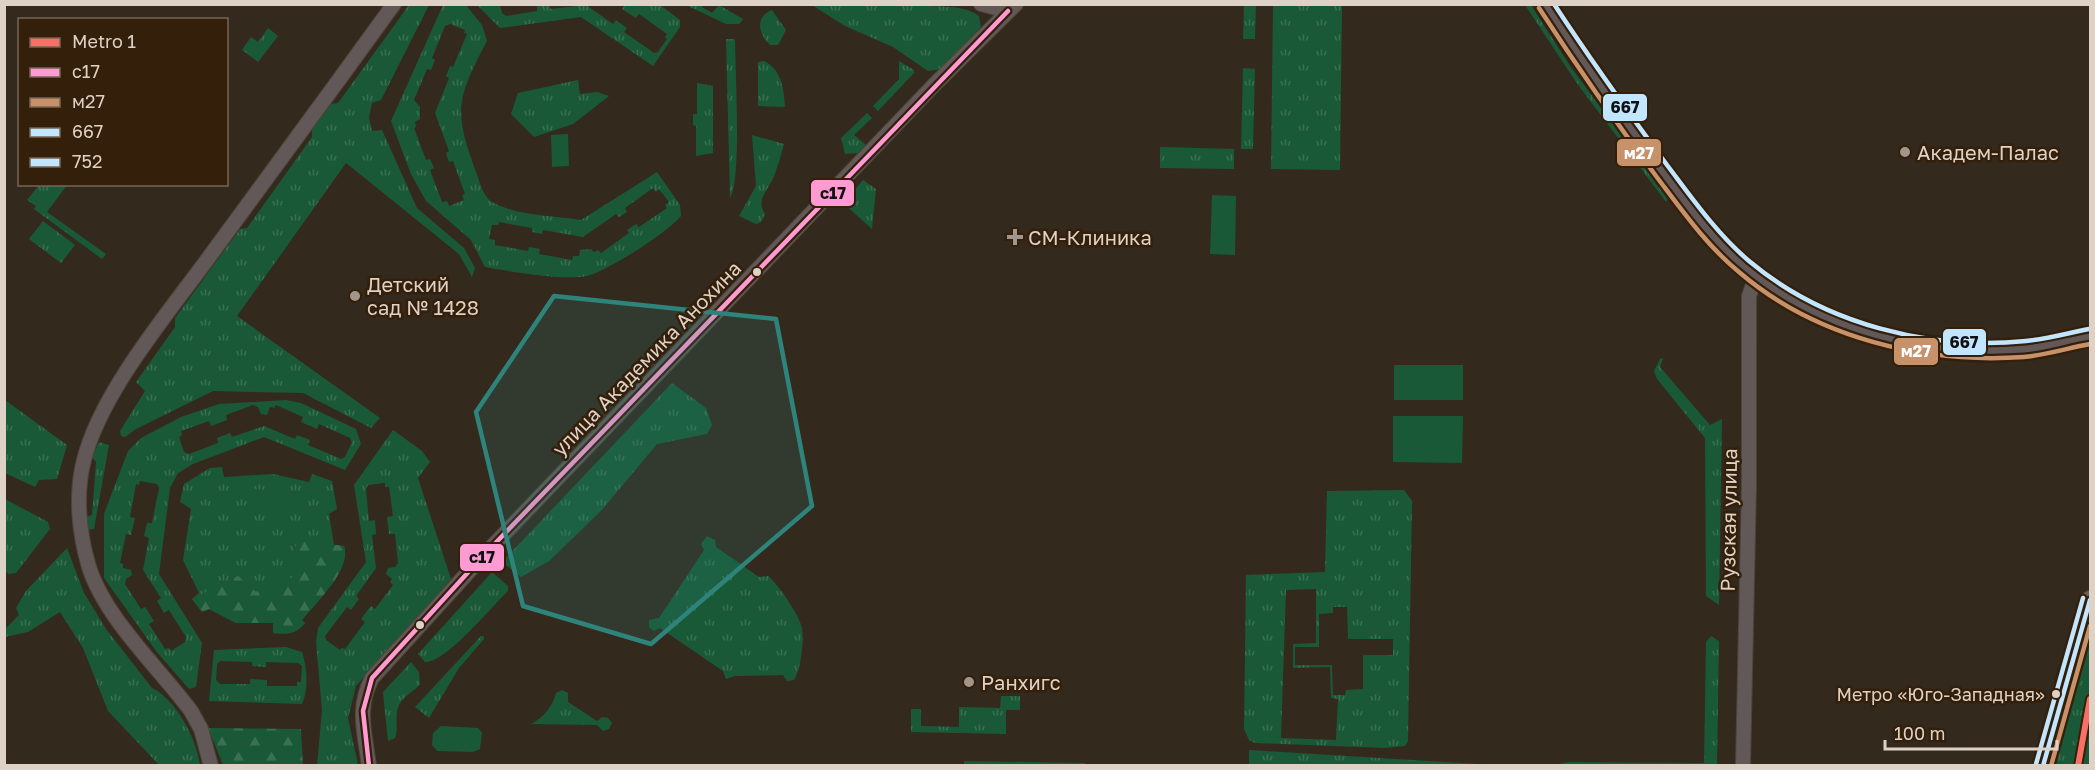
<svg xmlns="http://www.w3.org/2000/svg" width="2095" height="770" viewBox="0 0 2095 770" font-family="'Golos Text',sans-serif">
  <defs>
    <pattern id="grass-tufts" width="24" height="20" patternUnits="userSpaceOnUse" patternTransform="scale(1.5)"><rect width="24" height="20" fill="#195937"/><path d="M3 7l-1-3M5 7V3M7 7l1-3M15 17l-1-3M17 17v-4M19 17l1-3" fill="none" stroke="#3a7052"/></pattern>
    <pattern id="forest-firs" width="22" height="20" patternUnits="userSpaceOnUse" patternTransform="scale(1.5)"><rect width="22" height="20" fill="#195937"/><path d="M5 1l3.5 6h-7zM16 11l3.5 6h-7z" fill="#3a7052"/></pattern>
  </defs>
  <rect width="100%" height="100%" fill="#34291d"/>
  <path fill="url(#grass-tufts)" fill-rule="evenodd" d="M912 4C932 9 960 2 979 16L981 27 942 69 928 71 893 47 845 26 812 5Z
    M409 5H429L381 100 372 103 369 118 372 131 382 130 417 208 464 248 475 268 472 277 459 254 346 163 237 316 380 418 371 428 303 393 213 391 136 429 125 437 121 436 120 431 145 391 136 382 175 327V318L240 229 247 228 312 137V129L331 104 338 103Z
    M443 5H466L482 25 487 41C457 98 453 110 476 172 480 182 483 198 494 203 518 216 554 216 581 220L657 172 680 205 681 216C667 233 609 270 587 276 567 281 507 271 485 267L471 240 426 201 411 174 391 121ZM450 24 465 30 464 33 467 34 453 67 450 66 446 76 449 78 435 113 449 151 446 153 449 162 453 161 465 194 462 195 464 200 449 206 447 201 442 202 430 170 434 168 430 159 426 160 414 128 416 127 415 122 420 119V107L414 100 427 69 431 70 435 60 432 58 445 26ZM653 188 656 192 659 189 669 202 665 205 667 208 639 227 636 224 627 230 629 233 601 253 598 250 594 252 591 249 580 250 579 256H573L572 260 539 254 540 249 529 247 528 251 495 245V240L489 239 492 225H498L499 222 532 228V232L542 234 543 230 583 237 616 214 619 217 627 212 625 208Z
    M477 5H500L502 13 506 16 537 11V6L549 5 551 9 586 5 613 24 616 20 627 28 624 32 654 53 658 52 667 39 665 37 667 34 639 14 636 18 622 9 625 5H660L680 20V27L653 66 581 17 500 28Z
    M686 5H703L702 7 712 13 719 5 743 19 739 24H726Z
    M1244 5H1256L1255 39H1243Z
    M1273 5H1342L1340 170 1271 169Z
    M1525 5H1531L1570 66 1668 199 1666 202 1576 82Z
    M772 10 786 30 778 45H770C759 35 754 17 772 10Z
    M268 28 278 36 258 62 242 50 251 37 258 42Z
    M726 39H735C735 67 742 180 730 198Z
    M764 61C782 70 784 90 785 107L758 106V62Z
    M899 61 914 70V73L878 111 873 106 899 79Z
    M1243 68 1255 69 1253 149H1241Z
    M578 80 580 94 597 92 609 96 573 124 534 137 511 114 518 93Z
    M697 83 713 86V153L696 156V126L693 125V114H697Z
    M867 113 872 118 854 135 866 145 858 153 845 154 841 138Z
    M752 135 784 144C781 155 778 166 774 176 769 190 755 199 765 214L761 222 756 224 739 216 756 186Z
    M1160 147 1234 149V169L1160 168Z
    M863 180 876 189 872 229 843 203Z
    M39 185H67L47 212 106 254 102 259 34 209 36 206 27 200Z
    M43 221 75 245 61 263 29 239Z
    M1663 358 1660 367 1710 425 1722 419 1719 605 1706 596 1705 438 1657 379 1654 371 1660 359Z
    M672 383 706 408 712 425 707 434 657 444 601 511 549 561 521 577 502 562Z
    M5 400 67 445 57 479 39 480 35 487 5 473Z
    M286 400 301 403 356 429 361 444 345 470 264 437 193 464 178 473 170 488 159 574 202 643 196 687 189 689 156 651 104 578V514L128 451 141 438 181 417 219 404ZM253 405 258 407 261 414 267 415 270 407 274 408 276 405 303 417 301 422 317 429 319 424 350 438 352 442 345 457 341 459 308 445 310 440 297 435 295 439 264 426 232 437 230 433 217 438 218 443 189 454 184 452 179 437 182 435 181 431 209 421 211 426 227 420 226 415ZM140 481 157 484 159 488 152 523H147L144 536 149 538 143 570 161 598 157 601 164 613 169 610 186 637 185 642 171 651 169 648 165 649 149 624 154 621 145 607 141 609 125 584 126 579 132 575 131 570 123 568V564L120 563 126 534 131 535 135 518 130 517 136 484 139 485Z
    M393 430 422 451 430 462 418 478 451 579 356 686 348 718 358 765 317 766 322 710 316 642 318 628 366 562 354 485ZM385 483V487H389L393 516 387 517 389 534H395L398 563 395 567 388 568 386 574 392 579 390 582 393 585 375 609 371 606 361 619 365 622 345 649 342 648 340 650 326 640 325 636 347 607 351 610 359 599 356 596 376 568 372 535 376 534 375 520 369 521 366 489 368 485Z
    M99 442 109 445 94 529 86 530V517L92 515 96 462 92 457Z
    M222 467 224 477 273 474 309 482 312 474 332 481 337 509 329 514 334 545 344 546C351 568 316 603 302 620L305 623C295 635 287 634 273 633V623H236L209 609 202 612 192 599 199 593 183 560 191 509 180 502 184 484 210 468Z
    M1404 490 1412 501 1408 741 1405 746 1384 748 1255 743 1249 740 1244 729 1246 575 1325 572 1327 491ZM1316 589V643L1293 644V668L1330 667 1331 698 1338 699 1336 740 1281 738 1286 590ZM1333 607H1347L1348 639H1393V655H1363V689L1346 690 1345 695H1333L1332 665H1295V647H1319V614L1333 613Z
    M5 499 48 522 50 529 16 573 9 574 5 571Z
    M707 536 715 540 716 547 759 577 768 576C778 584 800 616 802 628 804 643 801 669 794 680L787 681 783 675 735 676 726 679 723 671 660 628 654 631 649 627V620L659 618 704 550 701 544Z
    M67 548 84 593 106 629 152 688C176 699 197 740 200 765H159L108 711 83 648 60 612 28 632 5 637V629L19 615 16 608 26 591Z
    M492 572 508 586V591C492 606 446 663 425 662L418 654Z
    M481 636H484V639L459 668 429 718 415 707Z
    M1711 636 1719 641 1717 765H1554L1568 762 1704 763 1706 642Z
    M2090 640V765L2053 766Z
    M286 647 302 652C307 668 309 688 302 704L209 701 214 650ZM220 661 252 662V666L266 667V662L298 663 302 666 301 682H297V686H267V680L250 679V684H220L216 680 217 664Z
    M411 662 419 672 420 684C414 692 404 695 399 705 394 716 399 728 395 738L388 741 383 692Z
    M562 690 568 693V702L597 721 602 717 608 718 612 723 609 729 603 731 597 725 531 724C543 718 553 706 556 693Z
    M1001 696H1020V710H1006V734L911 732V709H921V726L959 727V707L1000 708Z
    M1249 750 1494 765H1249Z
    M964 761 1085 763V765L964 766Z"/>
  <path fill="url(#forest-firs)" d="M307 541 344 546C352 570 316 602 302 620L305 623C295 635 287 634 273 633V623H236L209 609 202 612 192 599 238 576 255 591C284 597 304 574 293 547Z
    M208 728 301 729 303 765H223Z"/>
  <path fill="#195937" d="M568 134 569 166 552 167 551 135Z
    M1212 195 1236 196 1235 255 1210 254Z
    M1394 365H1463V400H1394Z
    M1393 416H1463L1462 463 1393 462Z
    M249 488 296 494 294 515 246 509Z
    M441 726 478 728 482 733 480 749 473 752 437 751 432 745 433 733Z"/>
  <g fill="none" stroke-linecap="round" stroke-linejoin="round">
    <g stroke="#4e443a" stroke-width="16">
      <path id="minor" d="M981 4 1008 11
        M1545 4C1584 64 1625 122 1668 179 1694 213 1722 252 1757 277 1832 333 1931 358 2024 349 2046 347 2069 340 2090 336
        M211 766 201 729 191 711C159 668 105 618 89 567 79 534 75 494 84 460 100 395 164 318 204 264 267 178 331 91 394 4
        M369 766C365 733 356 709 372 678L482 557 934 85 1016 4
        M1743 766 1749 484V296L1756 277"/>
    </g>
    <g stroke="#4e443a" stroke-width="20">
      <path id="major" d="M2043 766 2090 600"/>
    </g>
    <use href="#minor" stroke="#635858" stroke-width="14"/>
    <use href="#major" stroke="#6d5f5e" stroke-width="18"/>
    <g stroke="#331f0a" stroke-width="9">
      <path id="bus-1" d="M369 766 363 711 372 678 482 557 1008 11"/>
    </g>
    <g stroke="#331f0a" stroke-width="9">
      <path id="bus-2" d="M1539 8C1576 65 1615 121 1656 176 1681 209 1706 245 1739 272 1816 338 1924 364 2024 357 2046 355 2068 348 2090 344
        M2051 766 2090 626"/>
    </g>
    <g stroke="#331f0a" stroke-width="9">
      <path id="bus-3" d="M1554 4C1590 59 1628 112 1667 165 1692 198 1717 234 1749 261 1824 324 1930 351 2026 341 2047 339 2068 333 2089 329
        M2036 764 2083 598"/>
    </g>
    <g stroke="#331f0a" stroke-width="9">
      <path id="bus-4" d="M2043 766 2090 600"/>
    </g>
    <use href="#bus-1" stroke="#ff9ad2" stroke-width="4.5"/>
    <use href="#bus-2" stroke="#c7916a" stroke-width="4.5"/>
    <use href="#bus-3" stroke="#c2e6ff" stroke-width="4.5"/>
    <use href="#bus-4" stroke="#c2e6ff" stroke-width="4.5"/>
    <g stroke="#331f0a" stroke-width="10">
      <path id="metro-1" d="M2078 766 2090 699"/>
    </g>
    <use href="#metro-1" stroke="#f87065" stroke-width="6"/>
  </g>
  <path fill="#2e847b" fill-opacity="0.2" stroke="#2e847b" stroke-width="4.5" stroke-linejoin="round" d="M554 296 776 319 812 506 651 644 523 606 476 412Z"/>
  <g fill="#a2968a" stroke="#331f0a" stroke-width="2">
    <circle cx="1905" cy="152" r="6"/>
    <path d="M1012 228h6v6h6v6h-6v6h-6v-6h-6v-6h6z"/>
    <circle cx="355" cy="296" r="6"/>
    <circle cx="969" cy="682" r="6"/>
  </g>
  <g fill="#ded1c5" stroke="#331f0a" stroke-width="2">
    <circle cx="757" cy="272" r="5"/>
    <circle cx="420" cy="625" r="5"/>
    <circle cx="2056" cy="694" r="5"/>
  </g>
  <g text-anchor="middle" dominant-baseline="central" stroke-width="5" stroke-linejoin="round" paint-order="stroke">
    <g font-size="18" fill="#ded1c5" stroke="#331f0a" text-anchor="end">
      <text x="2045" y="694">Метро «Юго-Западная»</text>
    </g>
    <g font-size="20" fill="#ded1c5" stroke="#331f0a" text-anchor="start">
      <text x="1917" y="152">Академ-Палас</text>
      <text x="1028" y="237">СМ-Клиника</text>
      <text x="367" y="284">Детский<tspan x="367" dy="23">сад № 1428</tspan></text>
      <text x="981" y="682">Ранхигс</text>
    </g>
    <g font-size="20" fill="#ded1c5" stroke="#331f0a">
      <text transform="translate(646 358) rotate(-46)">улица Академика Анохина</text>
      <text transform="translate(1728 520) rotate(-89)">Рузская улица</text>
    </g>
  </g>
  <g stroke="#331f0a" stroke-width="2">
    <rect x="1602" y="93" width="46" height="29" rx="6" fill="#c2e6ff"/>
    <rect x="1616" y="138" width="46" height="29" rx="6" fill="#c7916a"/>
    <rect x="810" y="179" width="45" height="28" rx="6" fill="#ff9ad2"/>
    <rect x="1942" y="328" width="45" height="28" rx="6" fill="#c2e6ff"/>
    <rect x="1893" y="337" width="46" height="29" rx="6" fill="#c7916a"/>
    <rect x="459" y="543" width="46" height="29" rx="6" fill="#ff9ad2"/>
  </g>
  <g font-size="16" text-anchor="middle" font-weight="bold" fill="#fff">
    <text x="1639" y="159">м27</text>
    <text x="1916" y="357">м27</text>
  </g>
  <g font-size="16" text-anchor="middle" font-weight="bold" fill="#111">
    <text x="1625" y="113">667</text>
    <text x="833" y="199">с17</text>
    <text x="1964" y="348">667</text>
    <text x="482" y="563">с17</text>
  </g>
  <rect width="2095" height="770" fill="none" stroke="#ded1c5" stroke-width="12"/>
  <rect x="18" y="18" width="210" height="168" fill="#331f0a" stroke="#776655" stroke-width="1.5"/>
  <rect x="30" y="38" width="30" height="9" fill="#f87065" stroke="#776655" stroke-width="1.5"/>
  <text x="72" y="48" font-size="18" fill="#ded1c5">Metro 1</text>
  <rect x="30" y="68" width="30" height="9" fill="#ff9ad2" stroke="#776655" stroke-width="1.5"/>
  <text x="72" y="78" font-size="18" fill="#ded1c5">с17</text>
  <rect x="30" y="98" width="30" height="9" fill="#c7916a" stroke="#776655" stroke-width="1.5"/>
  <text x="72" y="108" font-size="18" fill="#ded1c5">м27</text>
  <rect x="30" y="128" width="30" height="9" fill="#c2e6ff" stroke="#776655" stroke-width="1.5"/>
  <text x="72" y="138" font-size="18" fill="#ded1c5">667</text>
  <rect x="30" y="158" width="30" height="9" fill="#c2e6ff" stroke="#776655" stroke-width="1.5"/>
  <text x="72" y="168" font-size="18" fill="#ded1c5">752</text>
  <path d="M1885 740v9h172v-9" fill="none" stroke="#ded1c5" stroke-width="3"/>
  <text x="1894" y="740" font-size="18" fill="#ded1c5" stroke="#331f0a" stroke-width="4.5" paint-order="stroke">100 m</text>
</svg>
